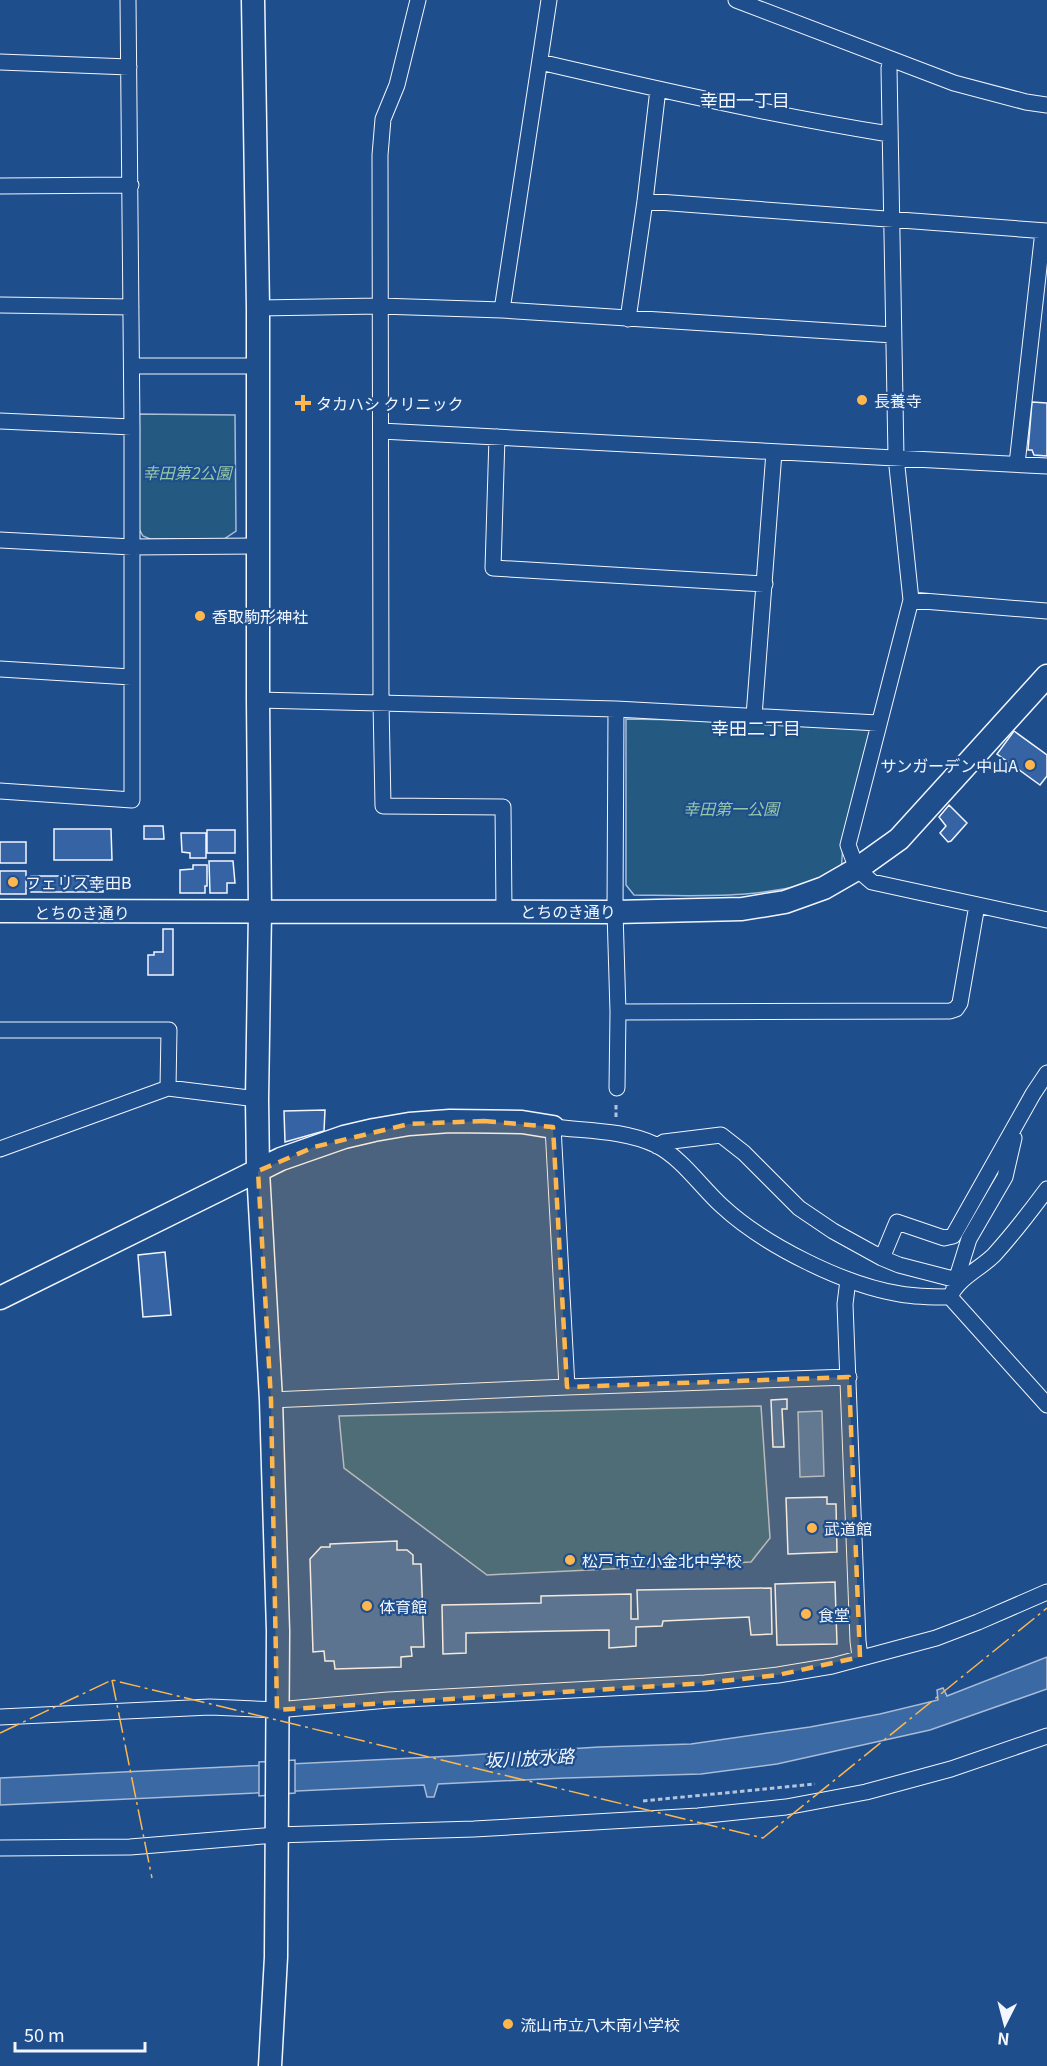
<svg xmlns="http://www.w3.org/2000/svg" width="1047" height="2066" viewBox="0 0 1047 2066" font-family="Georgia,'Noto Sans JP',serif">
  <rect width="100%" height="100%" fill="#1f4e8c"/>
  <path fill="#245a82" stroke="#a8bbd7" stroke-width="1.5" d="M138 414 235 415 236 531 224 539H150L143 536 139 529Z
    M626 719 754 721 873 727 843 844 841 873C773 900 705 896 634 895L626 885Z
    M761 1406 770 1538 751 1562 487 1575 344 1468 339 1416Z"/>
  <path fill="#3b69a3" stroke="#a8bbd7" stroke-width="1.5" d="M822 1411 824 1476 800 1477 798 1412Z
    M1047 1657V1689L930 1730 777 1764 701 1774 565 1778 438 1784 434 1797H427L424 1785 0 1805V1778L454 1756 599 1747 691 1744 810 1727 880 1714 938 1700 937 1690 943 1688 947 1696Z"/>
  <path fill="#1f4e8c" stroke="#a8bbd7" stroke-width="1.5" d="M295 1760V1793L259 1796V1762Z"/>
  <path fill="#3563a3" stroke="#f2f6ff" stroke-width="1.5" d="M1032 402 1047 403V456L1034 455 1032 450H1028Z
    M1014 731 1047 755V776L1040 785 997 754Z
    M949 805 967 823 951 841 948 842 940 833 946 826 939 817Z
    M144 826H163L164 839H144Z
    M54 829H111L112 860H54Z
    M207 830H235V853H207Z
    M181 833H206V858H190V853L182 852Z
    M0 842H26V863H0Z
    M209 861H233L235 883H227V893H210Z
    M193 865H207V886H205V893H180V870L193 869Z
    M0 871H26V894H0Z
    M31 876H103V892H31Z
    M163 929H173V975H148V955H154V952H163Z
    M325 1110 324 1131 285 1142 284 1111Z
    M165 1252 171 1315 143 1317 138 1255Z
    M787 1399V1409H782L784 1447H773L771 1400Z
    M827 1497V1504H836L837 1552 788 1554 786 1498Z
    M397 1541V1550H407L413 1555V1564H421L424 1647H411L412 1656 401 1657V1667L335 1669 334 1661H325L324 1651 313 1652 310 1559 321 1547H330V1544Z
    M835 1582 837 1644 777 1645 775 1584Z
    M771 1588 772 1634 751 1635 749 1617 663 1621 662 1626 636 1627V1646L609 1648V1630L466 1633V1653L443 1654 442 1605 541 1603V1596L631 1594V1619H638L637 1590Z"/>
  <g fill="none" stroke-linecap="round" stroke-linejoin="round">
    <g stroke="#f2f6ff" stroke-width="17">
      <path id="street" d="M418 0 397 85 383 119 380 155 381 702 383 806 503 807 504 911
        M736 0 954 83 1026 102 1047 105
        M891 60 889 68 896 457 911 600 848 845 857 869 872 882 1047 920
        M0 62 129 67
        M540 62C656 89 772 115 889 134
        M0 186 131 185
        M645 201 1047 231
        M0 305 131 307
        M258 308 380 306 502 310 893 335
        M502 310 549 0
        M628 319 645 201 658 89
        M132 366H258
        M0 421 132 427
        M381 431 1047 466
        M497 437 493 568 765 584
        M1017 464 1043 231
        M0 540 132 547 258 546
        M911 600 1047 611
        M0 669 131 677
        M258 700 616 709 878 723
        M616 709 615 912 618 1012 617 1088
        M754 716 774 452
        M0 791 132 800V427L128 0
        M618 1012 950 1011 956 1009 960 1003 977 905
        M0 1030H169L168 1088
        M657 1146 664 1142 721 1135 744 1153 799 1208 833 1231 882 1258 899 1265 957 1280
        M0 1149 168 1088 257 1099
        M882 1258 897 1222 944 1238 953 1236 1033 1094 1047 1073
        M848 1280 845 1304 858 1641 860 1657
        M954 1287 969 1239 1005 1177 1014 1138
        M950 1297 1047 1405
        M567 1387 553 1127C586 1131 625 1130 656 1145 682 1158 701 1187 722 1206 764 1245 844 1285 900 1294 917 1297 933 1297 950 1297 958 1278 980 1269 994 1255 1013 1234 1030 1212 1047 1189
        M271 1400 567 1387 849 1377
        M0 1717 210 1707 277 1710 388 1700 705 1683 778 1675 832 1666 936 1638 978 1622 1047 1592
        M0 1848 130 1847 276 1835 474 1829 698 1816 786 1807 866 1792 951 1769 1047 1736"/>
    </g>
    <g stroke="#f2f6ff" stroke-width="25">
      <path id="secondary" d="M253 0 258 308V700L260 911 257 1099 258 1171 271 1400 278 1631 276 1957 270 2066
        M0 911 615 912 742 909 785 902 824 888 857 869 899 839 1047 676
        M0 1298 281 1159 344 1137 374 1130 409 1124 450 1121 522 1122 553 1127"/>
    </g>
    <path stroke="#b3c4dc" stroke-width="3" stroke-dasharray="4.5 3" stroke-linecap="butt" d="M616 1117V1103
      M643 1801 815 1784"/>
    <use href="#street" stroke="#1f4e8c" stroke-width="15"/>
    <use href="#secondary" stroke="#1f4e8c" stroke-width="22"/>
    <path stroke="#ffb74d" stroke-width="1.5" stroke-dasharray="21 4.5 3 4.5" stroke-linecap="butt" d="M112 1680 152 1878
      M0 1733 112 1680 763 1838 1047 1608"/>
  </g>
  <path fill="#ffb74d" fill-opacity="0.2" stroke="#ffb74d" stroke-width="4.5" stroke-dasharray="12 8" stroke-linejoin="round" d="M484 1121 553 1127 567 1387 849 1377 860 1657 778 1675 705 1683 277 1710 271 1400 258 1171 314 1147 409 1124Z"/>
  <g fill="#ffb74d" stroke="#1f4e8c" stroke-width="2">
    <circle cx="862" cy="400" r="6"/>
    <path d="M300 394h6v6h6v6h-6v6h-6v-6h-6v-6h6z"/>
    <circle cx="200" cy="616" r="6"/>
    <circle cx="1030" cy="765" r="6"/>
    <circle cx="13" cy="882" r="6"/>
    <circle cx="812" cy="1528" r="6"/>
    <circle cx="570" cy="1560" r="6"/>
    <circle cx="367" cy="1606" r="6"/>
    <circle cx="806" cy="1614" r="6"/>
    <circle cx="508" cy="2024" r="6"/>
  </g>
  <g text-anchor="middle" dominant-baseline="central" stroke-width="4.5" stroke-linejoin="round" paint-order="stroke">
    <g font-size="16" fill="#f2f6ff" stroke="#1f4e8c" text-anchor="start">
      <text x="874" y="400">長養寺</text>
      <text x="316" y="403">タカハシ クリニック</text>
      <text x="212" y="616">香取駒形神社</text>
      <text x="1018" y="765" text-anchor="end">サンガーデン中山A</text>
      <text x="25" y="882">フェリス幸田B</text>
      <text x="824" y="1528">武道館</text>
      <text x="582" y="1560">松戸市立小金北中学校</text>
      <text x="379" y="1606">体育館</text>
      <text x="818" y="1614">食堂</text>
      <text x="520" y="2024">流山市立八木南小学校</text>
    </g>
    <g font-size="16" font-style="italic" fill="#97c8a6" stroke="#1f4e8c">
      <text x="187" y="472">幸田第2公園</text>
      <text x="731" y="808">幸田第一公園</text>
    </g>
    <g font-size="16" fill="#f2f6ff" stroke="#1f4e8c">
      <text x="568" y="911">とちのき通り</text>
      <text x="82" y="912">とちのき通り</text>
    </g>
    <g font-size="18" fill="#f2f6ff" stroke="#1f4e8c">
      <text x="745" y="99">幸田一丁目</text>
      <text x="756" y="727">幸田二丁目</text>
    </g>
    <g font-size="18" font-style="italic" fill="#f2f6ff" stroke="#1f4e8c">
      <text transform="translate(529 1757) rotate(-3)">坂川放水路</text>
    </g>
  </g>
  <g transform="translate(1005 2024) rotate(186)" stroke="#1f4e8c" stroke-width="4.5" paint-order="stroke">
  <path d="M0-4.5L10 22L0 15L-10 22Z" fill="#f2f6ff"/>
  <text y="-9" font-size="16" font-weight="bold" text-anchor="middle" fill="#f2f6ff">N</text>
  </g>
  <path d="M15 2042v9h130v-9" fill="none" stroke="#f2f6ff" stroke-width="3"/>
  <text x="24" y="2042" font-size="18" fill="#f2f6ff" stroke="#1f4e8c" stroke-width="4.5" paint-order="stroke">50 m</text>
</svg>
